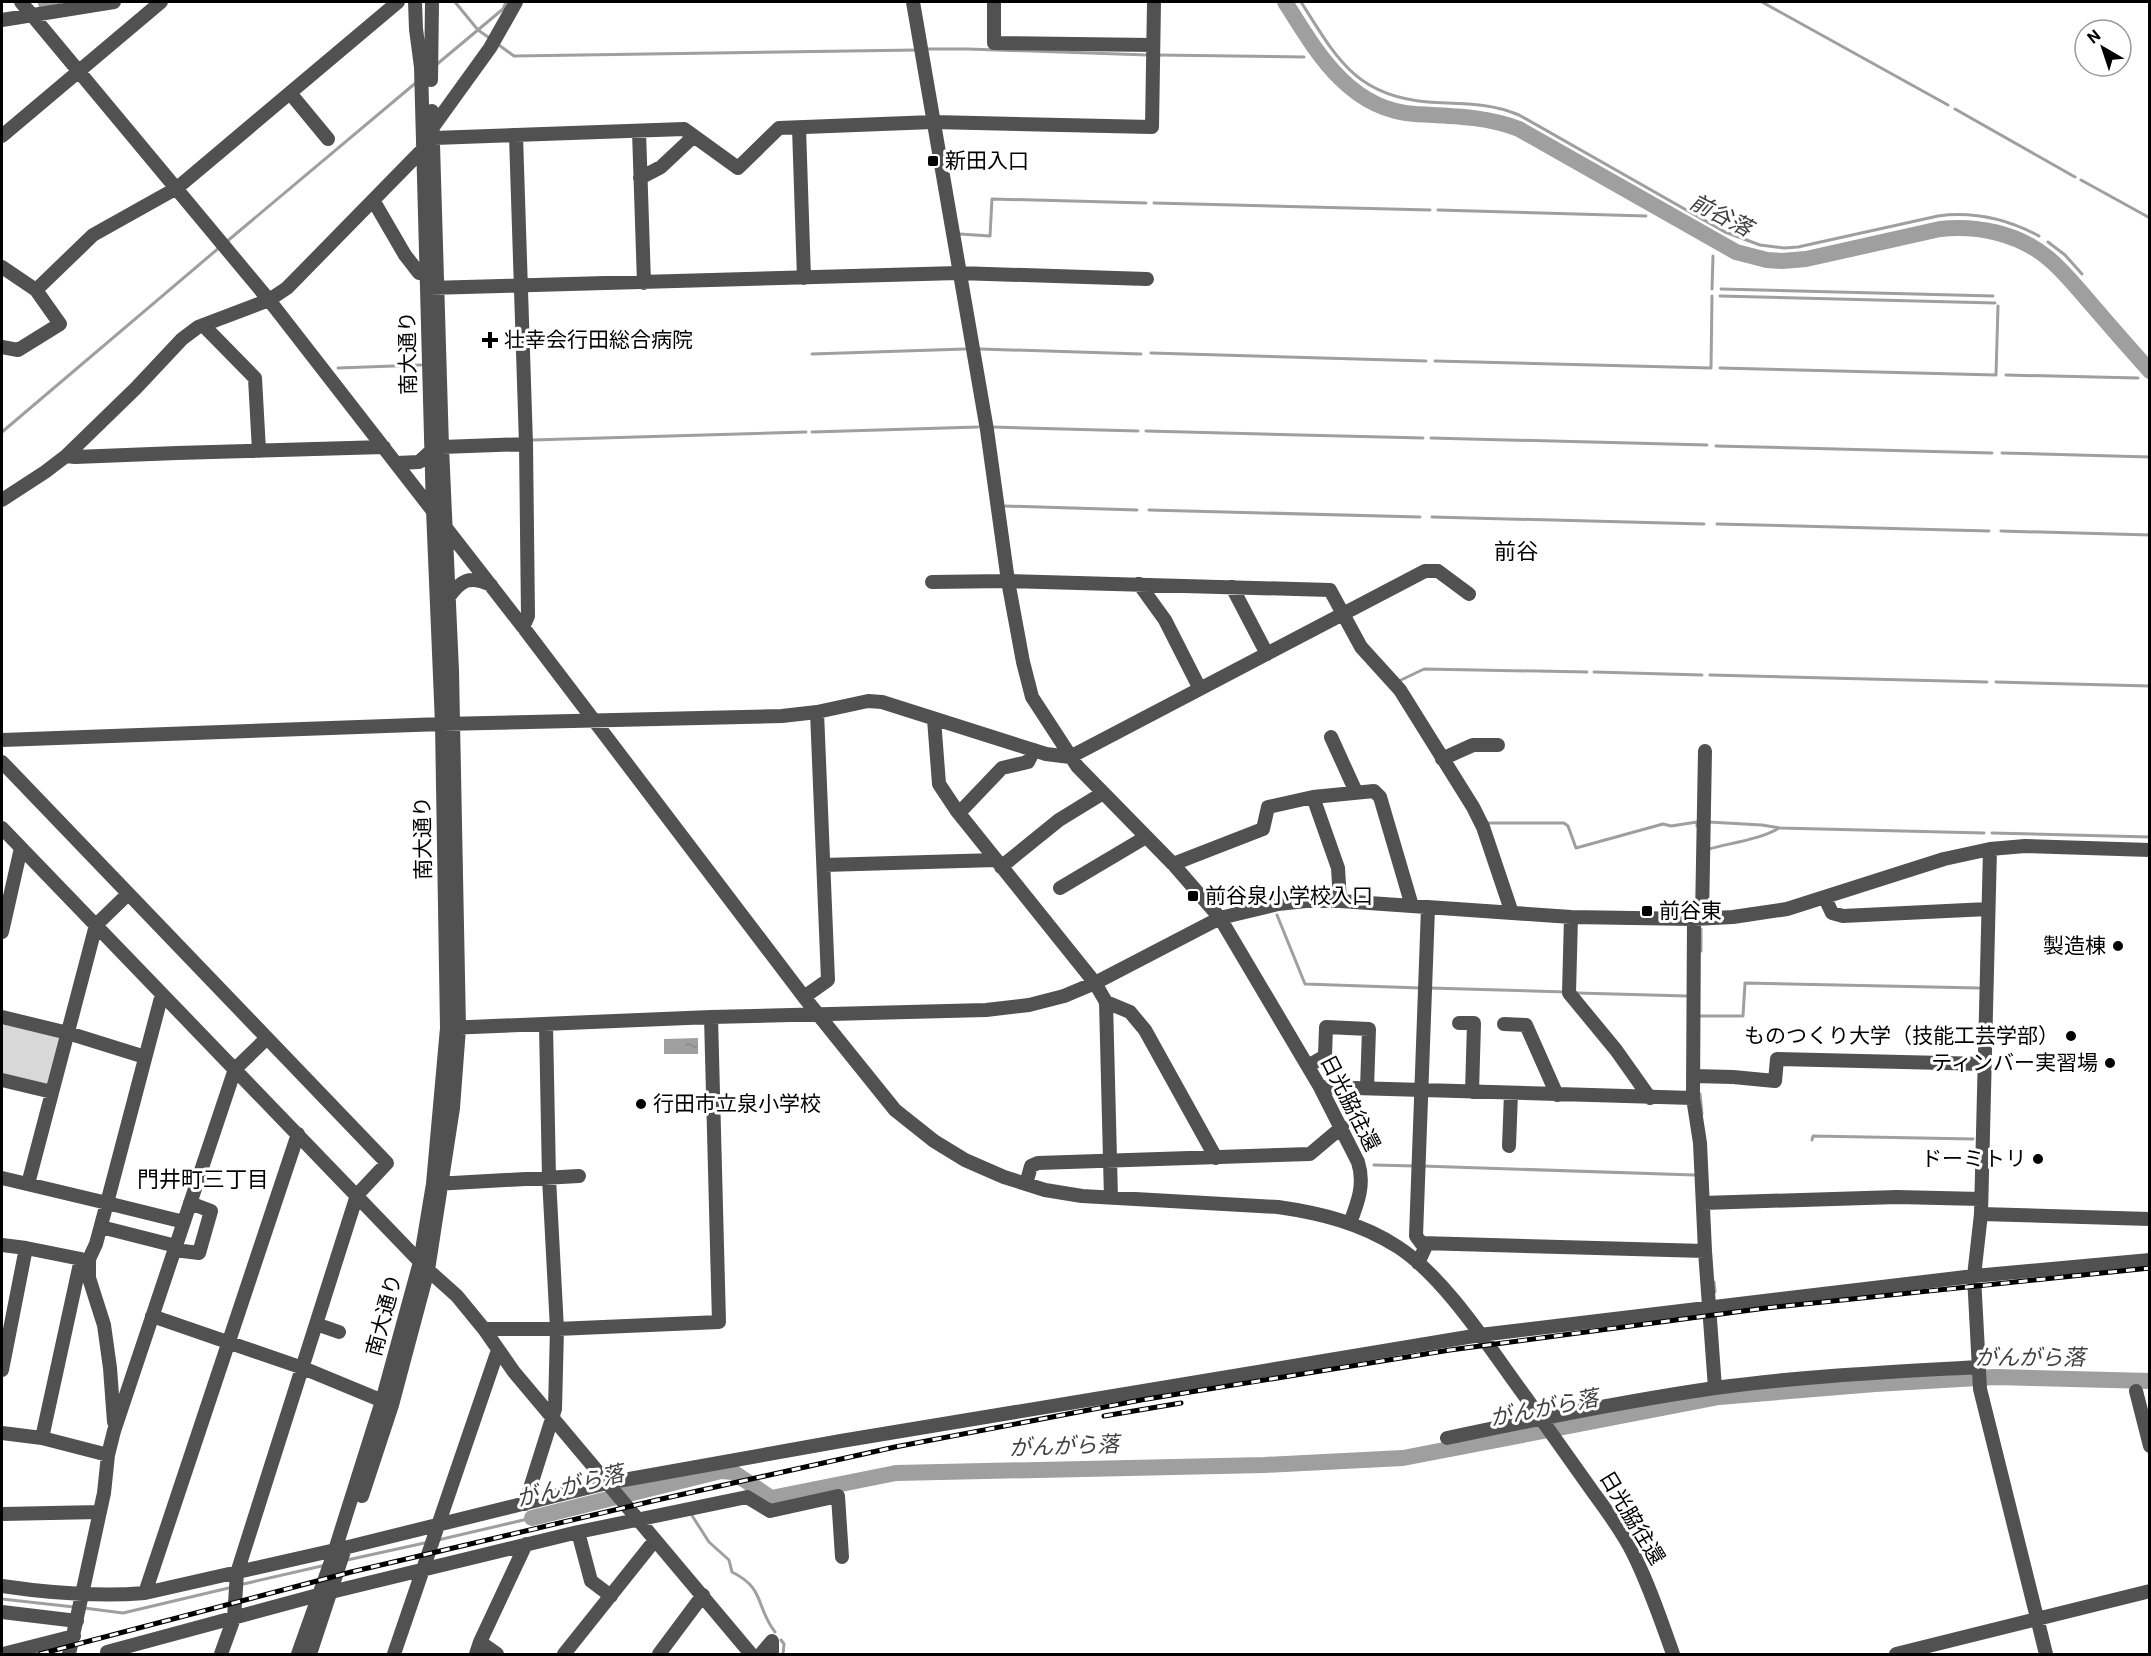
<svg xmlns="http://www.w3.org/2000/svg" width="2151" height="1656" viewBox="0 0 2151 1656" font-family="Roboto,'Noto Sans JP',sans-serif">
  <defs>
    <pattern id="water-ripples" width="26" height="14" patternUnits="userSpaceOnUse" patternTransform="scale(1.5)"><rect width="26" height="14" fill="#9f9f9f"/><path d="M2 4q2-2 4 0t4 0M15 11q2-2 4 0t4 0" fill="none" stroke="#878787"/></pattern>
  </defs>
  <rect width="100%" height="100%" fill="#fff"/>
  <path fill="#d8d8d8" d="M2 1021 61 1035 48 1088 2 1077Z"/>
  <path fill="url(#water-ripples)" d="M698 1038V1054H664V1039Z"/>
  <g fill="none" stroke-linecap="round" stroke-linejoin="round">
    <path stroke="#9f9f9f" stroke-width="3" d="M455 2 478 30 491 39
      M1301 2C1336 57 1355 96 1428 102 1459 104 1489 102 1519 115L1725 232 1760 245 1784 248 1798 247 1938 216C1975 211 2007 219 2039 236
      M1762 2 1948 105
      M496 43 514 56 917 50
      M927 49H968L1148 55
      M1157 55 1304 57
      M436 65 503 9 506 2
      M1955 109 2075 177
      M2081 180 2150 218
      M1154 203 1430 210
      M1438 210 1646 216
      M960 234 990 236 992 199 1146 203
      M2048 242 2065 255 2082 274
      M225 243 418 81
      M1712 289 1713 256
      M1721 289 1993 296
      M1720 296 1995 303
      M980 349 1141 354
      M1151 353 1426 361
      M812 354 965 349
      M1435 361 1711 368 1712 296
      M338 368 421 365
      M1720 368 1996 375 1998 306
      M2006 375 2138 378
      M992 427 1138 431
      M1146 431 1423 438
      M2 432 220 247
      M812 432 978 427
      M1431 438 1707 445
      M533 440 806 432
      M1716 446 1992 453
      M2002 453 2150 457
      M1004 506 1137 510
      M1149 510 1420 517
      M1432 517 1704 524
      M1717 524 1989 531
      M2001 531 2150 535
      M1594 672 1702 675
      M1710 675 1987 682
      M1399 681 1424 669 1587 672
      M1996 682 2150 686
      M1708 822 1762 825 1780 828 1984 833
      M1486 823H1564L1568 826 1576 848 1663 824 1671 826 1697 822V826
      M1992 833 2150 837
      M1709 849C1730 843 1762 839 1779 828
      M1277 915 1305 984 1421 988
      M1701 951V929
      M1430 988 1566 992
      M1577 993 1687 996
      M1699 1016H1743L1745 983 1979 988
      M1700 1094 1702 1114
      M1812 1140 1813 1136 1973 1139
      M1374 1165 1415 1166
      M1422 1166 1694 1175
      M1714 1282 1715 1292
      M691 1514 709 1542 729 1560 732 1572C766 1589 755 1606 775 1632
      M438 1540 532 1518
      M347 1560 429 1542
      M239 1585 326 1565
      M2 1599 74 1607
      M84 1608 123 1613 233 1587
      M781 1640 784 1644 783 1654"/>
    <path stroke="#9f9f9f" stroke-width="16" d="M1285 2C1316 51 1349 110 1415 114 1451 116 1485 116 1519 129L1736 252 1767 260 1782 261 1806 259 1940 229C1977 225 2018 233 2048 258 2064 271 2078 289 2092 305 2111 327 2130 349 2150 371
      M46 3 53 2
      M532 1518 721 1471 733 1472 771 1498 896 1473 1264 1465 1403 1458 1719 1397 1875 1384 1995 1377 2150 1381"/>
    <path stroke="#515151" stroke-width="14" d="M21 2 269 300 523 627 804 997 895 1110 934 1141 965 1160 1004 1177 1045 1190 1082 1196 1278 1207C1320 1213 1361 1223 1398 1247 1446 1278 1492 1352 1527 1399 1549 1430 1571 1461 1593 1492 1607 1511 1622 1531 1633 1553 1649 1585 1661 1620 1673 1654
      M913 2 987 430 1008 581 1023 662 1032 697 1077 766 1173 864 1220 918 1320 1087 1358 1162C1365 1184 1358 1202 1350 1223
      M994 2V43L1152 45
      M2 20 114 2
      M431 80 432 2
      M290 93 328 139
      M433 127 490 48 516 2
      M799 128 804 278
      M639 131 644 283
      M2 136 161 2
      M516 136 526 444 528 616 523 627
      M640 178 661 167 694 136
      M373 200 405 255 419 273 427 274
      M2 267 36 290
      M429 288 958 273 1147 279
      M203 325 255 378 259 451
      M2 347 18 350 60 324 36 290 93 235 177 188 398 2
      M442 447 526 444
      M66 456 75 457 177 453 384 447
      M397 463 419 462 431 451
      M2 500 45 472 66 456 136 388 182 339 198 327 269 300 287 288 434 138 684 129 738 168 779 128 933 122 1152 127 1154 2
      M932 582 1008 581 1330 590 1361 647 1400 690 1473 807 1483 827 1512 913
      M1139 584 1165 620 1200 689
      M1232 587 1267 654
      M448 598C461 580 469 575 491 585
      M934 719 939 784 957 811 1095 983 1106 1002 1111 1198
      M1331 737 1356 792
      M2 740 442 724 782 716 817 712 868 701 882 702 1046 754 1070 757 1425 571H1438L1469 594
      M1442 759 1473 745H1498
      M2 762 387 1163 357 1195 237 1573 234 1618 221 1654
      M1313 797 1338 868 1340 901
      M959 813 1002 768 1028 762 1034 750
      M2 828 428 1270 457 1296 484 1329 514 1372 751 1654
      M1990 849 1981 1214 1974 1276 1980 1389 2046 1654
      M1173 864 1263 829 1268 807 1313 797 1374 791 1380 797 1412 906
      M824 865 996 860
      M1001 867 1059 820 1103 793
      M1060 888 1146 837
      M1825 898 1832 913 1843 916 1988 909
      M1571 917 1569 993 1616 1050 1650 1098
      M1702 918 1705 751
      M1694 919 1693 1098 1700 1143 1705 1251 1715 1388
      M2 932 21 848
      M804 997 828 980 817 712
      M1106 1002 1130 1012 1145 1030 1216 1158
      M2 1017 68 1033 145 1057
      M1459 1023H1474L1472 1092
      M1504 1024 1526 1025 1557 1095
      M447 1028 711 1017 986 1010 1029 1005 1064 996 1095 983 1220 918 1278 904 1306 901H1340L1571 917 1694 919 1733 917 1787 909 1944 859 1990 849 2025 846 2150 850
      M1308 1066 1325 1056 1326 1027 1369 1029 1367 1088
      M1693 1076 1733 1077 1775 1081 1777 1059 1985 1064
      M2 1080 52 1092
      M1320 1087 1693 1098
      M1509 1146 1511 1093
      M2 1178 107 1203 162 994
      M28 1184 96 925 128 894
      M435 1184 579 1176
      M1026 1184 1031 1166 1038 1163 1310 1154 1342 1127
      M1703 1203 1897 1197 1981 1199
      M1981 1214 2150 1219
      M101 1227 176 1246
      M1421 1243 1705 1251
      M2 1245 26 1248 81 1259 42 1438
      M175 1250 199 1253 211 1211 190 1203
      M1418 1263 1425 1248 1416 1236 1428 908
      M152 1316 303 1368 390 1404
      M316 1324 339 1332
      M484 1329H557L719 1322 711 1017
      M2 1370 26 1248
      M2136 1391 2150 1446
      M114 1422 110 1368 104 1325 89 1278V1259L96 1244 107 1203 184 1222
      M2 1433 42 1438 108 1455
      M1447 1438C1536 1419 1625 1401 1715 1388 1802 1376 1890 1372 1978 1367
      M362 1496 392 1405 428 1270 453 1108 459 1028 452 671 442 447 432 111
      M525 1504 555 1409 557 1329 549 1178 546 1025
      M2 1514 100 1512
      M578 1532 591 1581 611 1596
      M2 1586C49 1593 97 1597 145 1593L344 1548 607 1483 841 1441 1480 1335 1974 1276 2150 1260
      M331 1592 578 1532 747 1497 770 1511 838 1496 842 1557
      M145 1593 298 1134
      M2 1612 77 1621
      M480 1642 497 1654
      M107 1652 318 1595
      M3 1654 74 1636
      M69 1654 104 1493 108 1455 114 1431 235 1069 267 1038
      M298 1654 335 1550 382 1401 420 1262 433 1184 447 1028 442 724 433 510 421 67 416 29 415 2
      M310 1654 344 1551
      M394 1654 498 1350
      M476 1654 480 1642 526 1544
      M564 1654 655 1540
      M659 1654 703 1595
      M761 1654 772 1641V1654
      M1896 1654 2150 1591"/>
    <g stroke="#000" stroke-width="5">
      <path id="rail" d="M1104 1416 1181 1403
        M40 1654 351 1572 657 1500 895 1447 1141 1400 1450 1350 1766 1308 2150 1268"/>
    </g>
    <use href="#rail" stroke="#fff" stroke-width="3" stroke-dasharray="9" stroke-linecap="butt"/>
  </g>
  <g fill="#000" stroke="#fff" stroke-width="2">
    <rect x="927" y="155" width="12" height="12" rx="3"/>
    <path d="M487 331h6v6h6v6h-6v6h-6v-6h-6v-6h6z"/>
    <rect x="1187" y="890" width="12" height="12" rx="3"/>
    <rect x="1641" y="905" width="12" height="12" rx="3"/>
    <circle cx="2118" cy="946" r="6"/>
    <circle cx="2071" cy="1036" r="6"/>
    <circle cx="2110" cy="1063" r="6"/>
    <circle cx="641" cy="1104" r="6"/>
    <circle cx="2038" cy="1159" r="6"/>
  </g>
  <g text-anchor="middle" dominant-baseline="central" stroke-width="6" stroke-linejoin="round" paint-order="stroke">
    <g font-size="21" fill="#000" stroke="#fff" text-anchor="start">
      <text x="945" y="161">新田入口</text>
      <text x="504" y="340">壮幸会行田総合病院</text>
      <text x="1205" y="896">前谷泉小学校入口</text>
      <text x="1659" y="911">前谷東</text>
      <text x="2106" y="946" text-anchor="end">製造棟</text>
      <text x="2059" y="1036" text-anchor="end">ものつくり大学（技能工芸学部）</text>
      <text x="2098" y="1063" text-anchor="end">ティンバー実習場</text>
      <text x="653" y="1104">行田市立泉小学校</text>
      <text x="2026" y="1159" text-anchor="end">ドーミトリ</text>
    </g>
    <g font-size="21" fill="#000" stroke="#fff">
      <text transform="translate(408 353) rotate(-91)">南大通り</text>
      <text transform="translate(423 838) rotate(-91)">南大通り</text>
      <text transform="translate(1350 1103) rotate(63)">日光脇往還</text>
      <text transform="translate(384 1315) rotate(-75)">南大通り</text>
      <text transform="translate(1632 1518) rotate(59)">日光脇往還</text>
    </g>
    <g font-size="22" font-style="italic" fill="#404040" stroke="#fff">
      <text transform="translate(1721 215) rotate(27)">前谷落</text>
      <text x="2030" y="1357">がんがら落</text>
      <text transform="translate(1544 1408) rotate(-11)">がんがら落</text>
      <text transform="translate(1064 1446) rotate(-2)">がんがら落</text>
      <text transform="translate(570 1486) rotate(-14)">がんがら落</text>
    </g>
    <g font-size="22" fill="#000" stroke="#fff">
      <text x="1516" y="551">前谷</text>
      <text x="203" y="1179">門井町三丁目</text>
    </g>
  </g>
  <rect width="2151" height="1656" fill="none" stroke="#000000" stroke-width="6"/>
  <g transform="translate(2103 48) rotate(321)"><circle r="28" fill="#ffffff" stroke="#999999" stroke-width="1.5"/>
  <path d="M0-4.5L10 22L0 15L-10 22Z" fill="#000000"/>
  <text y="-9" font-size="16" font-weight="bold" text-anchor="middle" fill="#000000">N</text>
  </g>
</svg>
